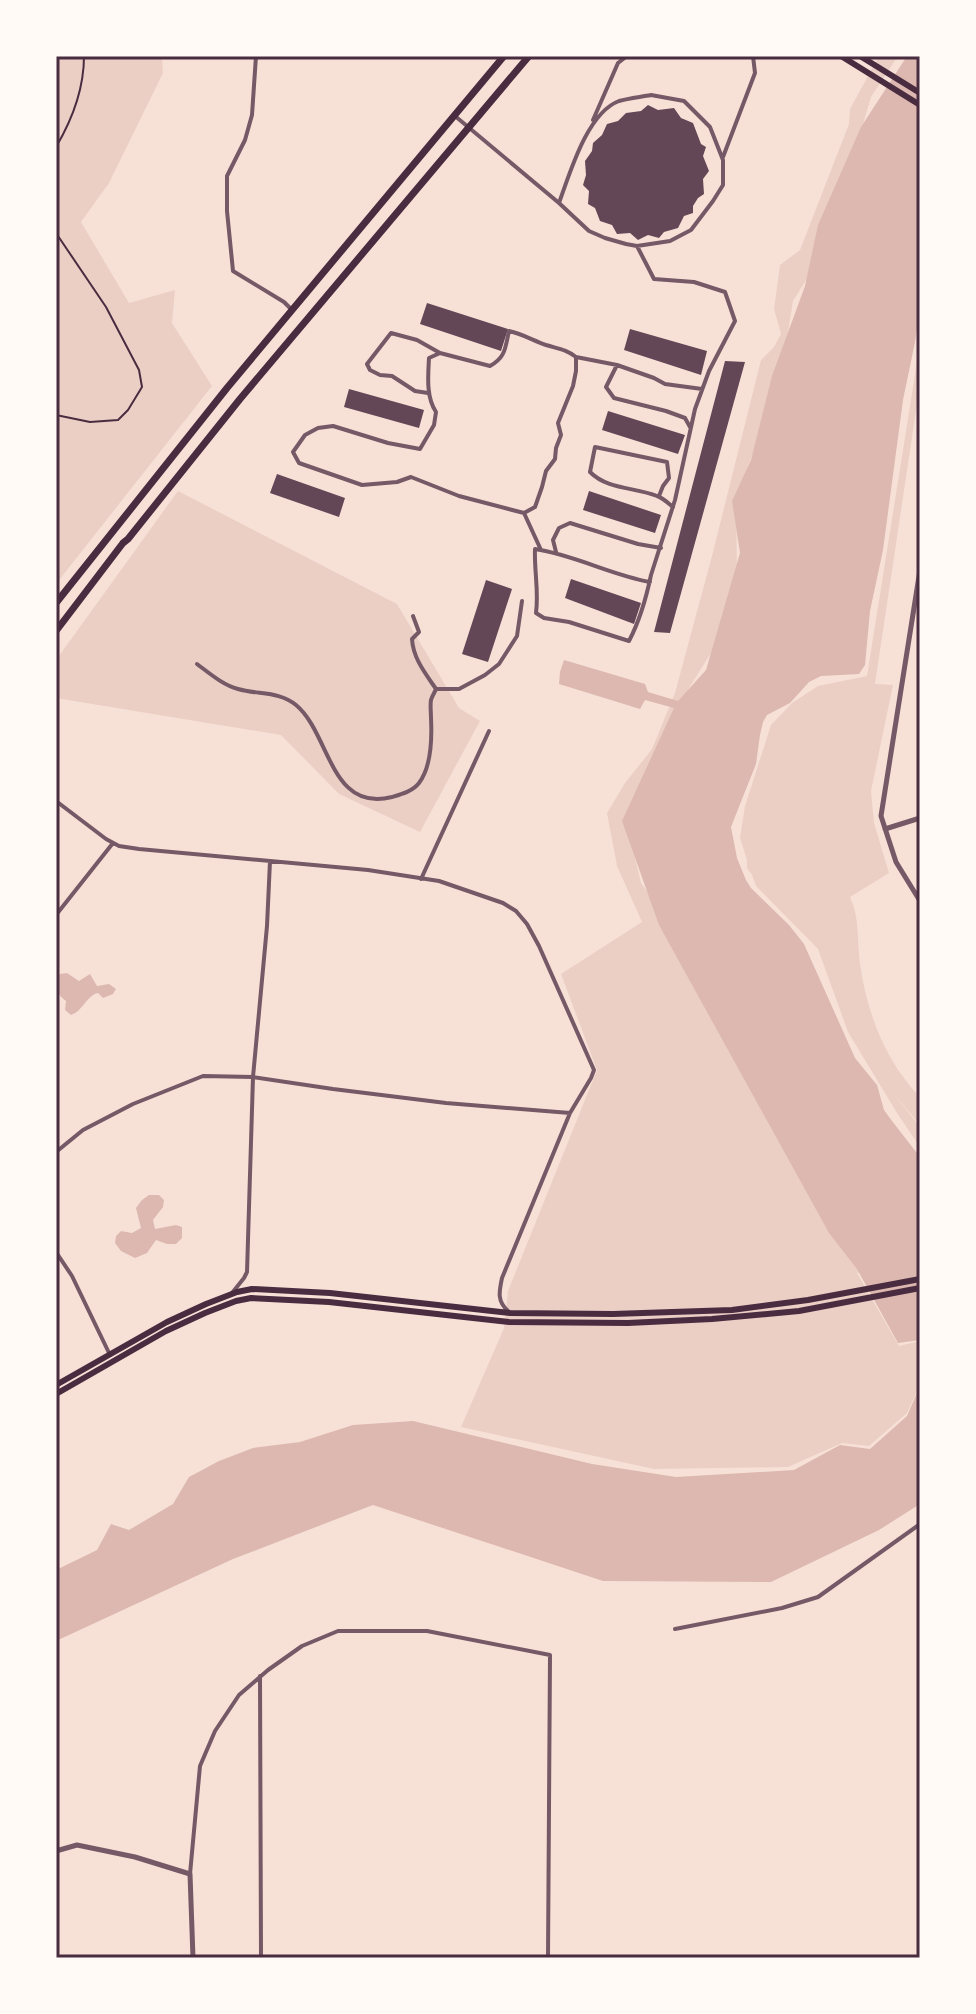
<svg xmlns="http://www.w3.org/2000/svg" width="976" height="2014" viewBox="0 0 976 2014" font-family="'Varela Round',sans-serif">
  <rect width="100%" height="100%" fill="#f7e1d7"/>
  <path fill="#ebcfc5" d="M56 56H162L163 73 109 183 81 222 129 303 175 290 172 323 212 386 56 584Z
    M879 56H898L871 97 856 148 813 269 793 301 784 357 764 423 736 499 737 572 718 642 689 688 626 820 641 883 912 1264 857 1273 899 1346 920 1341V1385L907 1413 869 1446 842 1443 788 1467 654 1469 461 1427 504 1328 508 1291 597 1070 561 974 642 922 617 866 607 813 625 783 652 749 675 693 712 556 761 360 774 347 781 334 774 309 780 265 800 250 849 124 850 109Z
    M920 343V384L875 684 893 685 871 791 874 823 889 873 850 897C860 918 857 941 860 964 867 1013 885 1061 920 1097V1125L894 1094 920 1127V1147L897 1113 848 1032 818 949 756 886 752 875 747 868V860L740 838 745 806 771 725 792 703 818 686 867 676Z
    M178 491 397 604 459 708 480 721 420 832 339 794 281 735 56 698V660Z"/>
  <path fill="#dcb8b0" d="M907 56H920V306L915 342 903 400 883 550 870 611 865 665 859 674 821 676 809 682 790 703 767 715 763 722 760 735 756 764 731 827 737 858 746 880 751 888 789 925 804 944 855 1058 877 1085 884 1110 892 1121 920 1157V1340L898 1343 857 1269 829 1233 659 925 622 821 674 708 645 700 640 709 559 684 560 672 564 660 645 684 648 692 678 701 706 670 740 553 732 501 751 460 772 376 805 286 818 225 861 127Z
    M67 973 79 981 90 974 97 986 109 984 116 989 113 994 103 998 98 993C87 995 83 1011 71 1015L65 1010 66 1001C57 994 56 990 56 979L60 974Z
    M149 1195H159L164 1200 163 1207 153 1220 155 1229 176 1225 182 1227V1238L176 1244H167L156 1240 147 1253 135 1258 121 1251 115 1243 116 1236 121 1231 132 1233 141 1228 136 1208 142 1200Z
    M920 1386V1504L879 1530 771 1582 603 1581 373 1505 233 1559 56 1641V1570L97 1550 111 1524 129 1530 173 1504 189 1477 219 1461 253 1448 300 1442 353 1425 413 1421 592 1464 676 1477 794 1470 840 1445 870 1449 907 1416Z"/>
  <path fill="#644757" d="M648 105 658 110 674 108 681 118 693 123 701 144 706 147 703 156 709 171 703 179 704 194 698 198 693 206V213L684 216 678 228 664 232 659 238 648 235 638 240 630 233 617 234 612 225 600 221 595 208 588 204 589 191 583 185 586 175 585 161 592 151 593 143 602 135 607 124 618 121 626 113 641 111Z
    M427 303 508 329 501 351 420 324Z
    M630 329 707 351 701 375 624 350Z
    M725 361 745 362 670 633 654 632Z
    M349 389 424 410 419 428 344 407Z
    M608 411 685 435 678 454 602 430Z
    M277 474 345 498 339 517 270 493Z
    M589 491 661 515 655 533 583 510Z
    M571 579 641 603 634 624 565 598Z
    M486 580 512 589 488 662 462 654Z"/>
  <g fill="none" stroke-linecap="round" stroke-linejoin="round">
    <path stroke="#4a2c40" stroke-width="2" d="M56 147C72 120 84 88 84 56
      M56 233 106 307 139 370 142 387 128 410 118 420 90 422 56 415"/>
    <path stroke="#755966" stroke-width="4" d="M256 56 252 115 245 140 227 176V211L233 271 284 302 292 310
      M651 95 684 101 710 127 723 160V185L713 201 691 230 670 241 637 246 626 244 605 238 589 231 559 203C570 173 587 113 619 101 629 98 641 97 651 95Z
      M455 116 559 203
      M593 120 618 63 627 56
      M723 157 755 73 753 56
      M637 246 654 279 694 282 725 292 735 321 709 371 695 409 675 500 651 575C646 599 640 620 629 641L569 622 544 618 536 613C539 591 534 570 535 549 575 555 611 575 650 582
      M617 365 606 387 614 398 666 411 685 418 690 427
      M428 393 415 391 392 376 380 375 370 370 367 364 391 333 417 340 440 353
      M659 496 663 486 669 478 667 462 595 447 590 472C608 490 635 487 657 496 663 498 668 503 673 507
      M524 513 459 496 411 477 397 482 362 485 299 463 293 452 305 435 318 428 333 426 388 443 420 449 434 425 436 412C426 397 428 376 429 358L440 353 490 366C506 357 505 348 509 331 523 334 534 341 546 345 559 349 565 349 576 357
      M541 550 524 513 535 507 542 487 546 471 555 459 556 448 561 435 558 423 573 386 576 371V357L617 365 654 378 665 384 702 389
      M556 552 553 540 559 528 570 523 638 544 661 548
      M413 616 419 632 412 639C413 658 425 673 436 689H459L485 675 499 664 517 636 522 601
      M197 664C209 673 223 685 238 689 259 695 279 691 296 705 330 733 330 813 392 797 402 794 413 791 419 783 432 766 432 738 431 718 431 712 430 705 431 700 432 696 435 692 436 689
      M56 801 106 839 119 846 139 849 368 870 439 881 503 903 516 911 527 924 539 946 594 1070 591 1078 570 1113 502 1278C499 1292 497 1301 508 1311
      M421 879 489 731
      M56 915 113 843
      M56 1152 83 1130 133 1104 203 1076 253 1077 333 1089 446 1103 570 1113
      M56 1252 72 1276 110 1355
      M232 1293 244 1278 247 1272 253 1077 267 926 270 861
      M675 1629 782 1608 818 1597 920 1524
      M260 1676 261 1958
      M190 1874 200 1766 215 1731 239 1695 268 1670 302 1646 338 1631H427L550 1655 548 1958"/>
    <path stroke="#755966" stroke-width="5" d="M920 570 881 816 896 862 920 901
      M885 829 920 818
      M56 1851 77 1845 135 1857 190 1874 193 1958"/>
    <path stroke="#4a2c40" stroke-width="6" d="M841 56 920 105
      M860 56 920 93
      M56 1385 167 1322 206 1304 237 1292 252 1289 330 1293 510 1313 613 1314 732 1310 808 1300 920 1279
      M56 1394 166 1331 205 1313 236 1301 251 1298 329 1302 509 1322 628 1323 712 1319 799 1311 920 1288"/>
    <path stroke="#4a2c40" stroke-width="7" d="M56 603 227 388 504 56
      M56 631 123 543 128 539 240 399 529 56"/>
  </g>
  <rect width="976" height="2014" fill="none" stroke="#fffaf5" stroke-width="116"/>
  <rect x="58" y="58" width="860" height="1898" fill="none" stroke="#4a2c40" stroke-width="3"/>
</svg>
